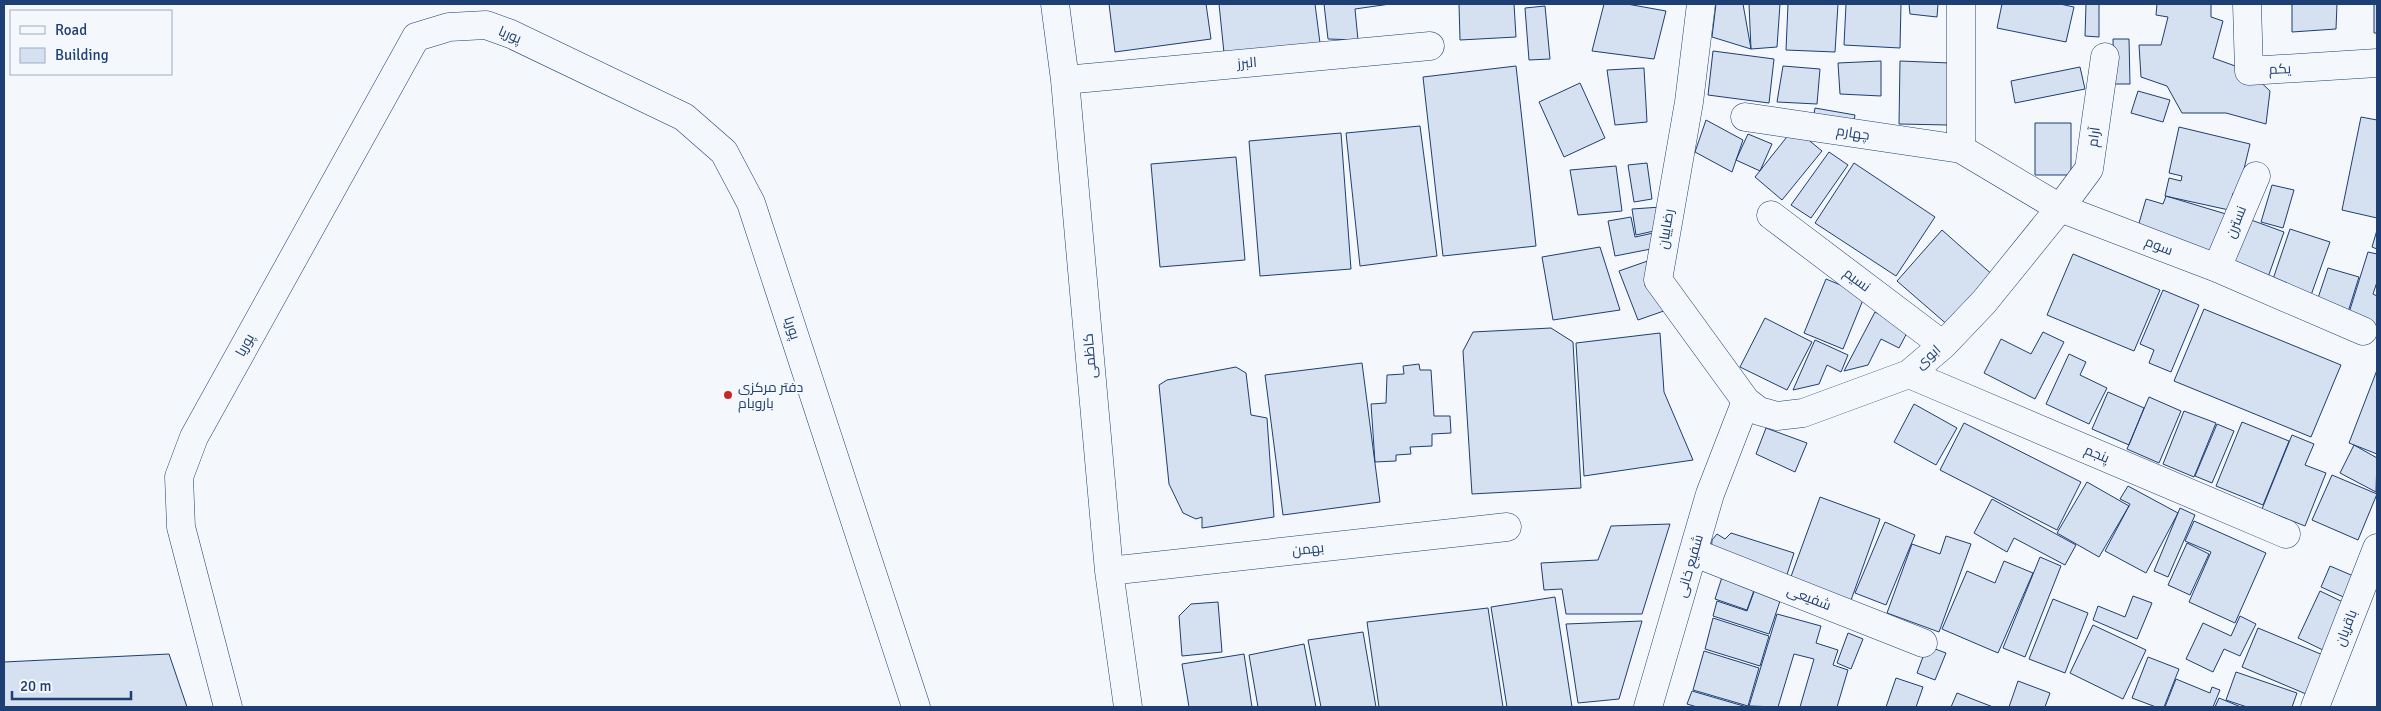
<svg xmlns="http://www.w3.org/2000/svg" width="2381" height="711" viewBox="0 0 2381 711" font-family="Signika,Cairo,sans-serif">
  <rect width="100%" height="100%" fill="#f4f7fb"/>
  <path fill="#d5e0f0" stroke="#1d3f73" d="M1109 4H1206L1211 39 1115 52Z
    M1219 4H1315L1320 43 1224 53Z
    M1324 4H1390L1355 9 1358 40 1328 39Z
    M1459 4H1514L1516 37 1460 40Z
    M1604 4H1627L1666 11 1654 59 1592 51Z
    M1716 4H1743L1751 49 1712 37Z
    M1749 4H1780L1777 47 1751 49Z
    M1788 4H1838L1835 52 1786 50Z
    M1846 4H1901L1900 48 1844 45Z
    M1909 4H1938L1937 17 1910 14Z
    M2002 4H2060L2074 7 2066 42 1997 28Z
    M2086 4H2099V37L2085 36Z
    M2157 4H2211V17L2223 21 2213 58 2249 71 2270 91 2266 124 2226 113H2182L2167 86 2141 77 2139 45H2161L2168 17 2156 15Z
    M2292 4H2337L2336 29 2292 32Z
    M2374 4H2377V33H2374Z
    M1545 6 1550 59 1529 60 1525 8Z
    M2113 39H2129L2130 84H2114Z
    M1713 51 1774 59 1769 103 1708 95Z
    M1881 61V96L1840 94 1838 63Z
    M1900 61 1950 63 1948 125 1899 124Z
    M1516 66 1536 246 1443 256 1423 77Z
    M1783 66 1820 69 1817 104 1777 102Z
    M2080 67 2085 89 2015 103 2011 81Z
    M1644 68 1647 122 1615 125 1607 70Z
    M1580 83 1605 138 1564 157 1539 102Z
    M2138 91 2170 100 2163 122 2131 113Z
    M1815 108 1855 115 1852 133 1812 126Z
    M2361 117 2377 120V218L2342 210Z
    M1706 120 1743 140 1732 172 1695 152Z
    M2035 123H2071V175H2035Z
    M1420 126 1437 256 1360 266 1346 133Z
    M2179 127 2250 144 2238 194 2233 193 2229 210 2165 196 2169 178 2181 181 2182 176 2169 173Z
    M1794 128 1822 151 1782 200 1755 177Z
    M1341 133 1351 269 1260 276 1249 141Z
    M1748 134 1772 144 1760 171 1736 160Z
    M1829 152 1848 165 1811 218 1791 205Z
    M1236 157 1245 260 1160 267 1151 164Z
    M1647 163 1652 199 1634 202 1628 165Z
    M1854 163 1935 217 1896 276 1815 223Z
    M1616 166 1622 211 1578 215 1570 170Z
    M2272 185 2294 190 2283 228 2261 222Z
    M2166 196 2226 214 2211 262 2137 230 2146 199 2163 204Z
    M1661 207 1663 229 1636 235 1632 209Z
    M1631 217 1635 237 1658 232 1661 247 1615 256 1608 221Z
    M2243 217 2284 232 2267 280 2226 265Z
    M2290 229 2330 242 2310 298 2271 285Z
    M1942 230 1995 277 1950 327 1897 281Z
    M2377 230V249L2372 247Z
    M1600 247 1620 310 1553 320 1542 257Z
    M2368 252 2377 254V282L2373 294 2377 296V325L2348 316Z
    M2073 254 2160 290 2134 351 2047 315Z
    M1659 257 1678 306 1638 320 1619 271Z
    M2328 268 2359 277 2348 312 2317 301Z
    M1826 279 1865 295 1843 349 1804 333Z
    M2163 290 2199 305 2171 372 2149 363 2154 350 2140 344Z
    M2204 309 2341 365 2311 437 2174 381Z
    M1875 312 1909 329 1899 348 1881 339 1868 365 1844 371Z
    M1765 318 1812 342 1787 390 1740 367Z
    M1551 328 1573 342 1581 488 1472 494 1463 351 1473 332Z
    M2043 332 2064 342 2035 399 1984 373 2001 339 2031 354Z
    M1660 333 1664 392 1693 460 1584 476 1576 343Z
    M1815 340 1848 355 1841 372 1827 365 1819 384 1793 390Z
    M2069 354 2086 362 2080 375 2107 388 2089 424 2046 404Z
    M1362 363 1380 502 1283 515 1265 375Z
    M1419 364 1420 370H1431L1434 416H1450L1451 433 1432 434V446L1410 447 1411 454 1396 455V461L1375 462 1371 404 1386 403 1387 375 1404 374 1403 366Z
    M1236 367 1246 373 1251 415 1267 418 1274 517 1202 528V517L1196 519 1183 513 1169 484 1159 385 1167 380Z
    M2377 370V454L2349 443Z
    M2108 392 2144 408 2129 445 2092 429Z
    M2149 397 2181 411 2159 463 2127 449Z
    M1914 404 1957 428 1936 465 1894 442Z
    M2184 411 2216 423 2194 477 2163 464Z
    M2242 422 2289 441 2263 505 2216 486Z
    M1964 423 2081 482 2057 530 1940 470Z
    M2217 424 2234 431 2212 483 2195 476Z
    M1766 428 1807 443 1795 472 1756 454Z
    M2292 435 2314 444 2305 465 2326 473 2305 526 2262 509Z
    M2354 445 2377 458 2376 492 2340 473Z
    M2332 475 2377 494 2358 540 2312 520Z
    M2087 482 2129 506 2099 557 2057 533Z
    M2128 486 2178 513 2146 573 2105 551 2130 504 2120 499Z
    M1820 497 1880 519 1850 603 1789 582Z
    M1992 499 2076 545 2065 565 2014 538 2007 552 1974 533Z
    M2180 508 2195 515 2168 577 2154 571Z
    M2194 521 2266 553 2235 623 2189 602 2211 552 2185 541Z
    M1885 522 1915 535 1886 605 1855 593Z
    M1670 524 1642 614H1566L1562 589 1544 590 1541 563 1598 560 1611 526Z
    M1731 533 1794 553 1782 590 1757 582 1747 610 1715 599 1723 574 1711 554 1712 540 1717 534 1725 539Z
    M1946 536 1971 544 1939 632 1887 613 1912 544 1940 554Z
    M2187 543 2209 554 2190 595 2168 585Z
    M2040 557 2061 566 2025 657 2003 648Z
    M2004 561 2033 573 1998 653 1942 629 1967 571 1995 583Z
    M2330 566 2358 578 2348 599 2321 587Z
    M1755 589 1781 598 1769 634 1713 616 1717 601 1747 611Z
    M2320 591 2347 604 2325 651 2298 638Z
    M2133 596 2152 603 2137 639 2093 620 2098 606 2125 617Z
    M1555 597 1572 707H1507L1491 607Z
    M2053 599 2088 613 2065 673 2029 659Z
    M1218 602 1222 652 1182 656 1179 616 1191 604Z
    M1488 608 1503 707H1379L1367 622Z
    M1777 614 1821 626 1816 643 1838 650 1833 665 1848 670 1837 707H1800L1814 659 1794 654 1778 707 1749 706Z
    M2240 616 2256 624 2240 656 2224 649 2213 672 2186 659 2203 623 2231 636Z
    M1713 618 1769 636 1760 666 1705 649Z
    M1642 621 1619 699 1578 703 1566 624Z
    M2093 625 2146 650 2123 699 2070 673Z
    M2258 628 2323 655 2306 694 2242 667Z
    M1363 632 1376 707H1321L1308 640Z
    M1848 633 1863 639 1851 669 1837 663Z
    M1304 644 1316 707H1258L1249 655Z
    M1927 646 1946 653 1935 680 1917 673Z
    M1704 651 1759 668 1748 706 1693 690Z
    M169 654 187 707H4V662Z
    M1244 654 1252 707H1189L1182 664Z
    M2148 657 2179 669 2164 707H2156L2132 698Z
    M2236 672 2297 693 2292 707H2247L2226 700Z
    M1896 678 1923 687 1916 707H1886Z
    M2176 679 2210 693 2212 687 2220 690 2213 707H2165Z
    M2018 681 2050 693 2045 707H2009Z
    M1692 691 1747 707H1697L1687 704Z
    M1957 693 1993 707H1951Z
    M2219 698 2241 707H2215Z"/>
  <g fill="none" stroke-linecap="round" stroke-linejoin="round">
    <g stroke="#1d3f73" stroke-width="29">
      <path id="minor" d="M1055 4 1065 80 1109 571 1128 707
        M1961 4V149
        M2247 4 2249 71 2377 63
        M1065 80 1430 46
        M1745 117 1961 149 2060 208 2217 268 2363 331
        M1771 215 1943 345
        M2217 268 2256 176
        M1909 374 2286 534
        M1746 401 1759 411 1777 416 1803 413 1909 374 1943 345 1984 302 2060 208 2089 169 2105 57
        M1695 553 1923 643
        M1109 571 1507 527
        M228 707 181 527 179 477 194 437 416 37 449 27 486 25 511 34 684 117 724 152 751 203 916 707
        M1648 707 1710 494 1746 401 1658 280 1689 102 1701 4
        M2315 707 2377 548"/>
    </g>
    <use href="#minor" stroke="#f4f7fb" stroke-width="28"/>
  </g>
  <circle fill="#c62828" stroke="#f4f7fb" stroke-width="2" cx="728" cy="395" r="5"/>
  <g text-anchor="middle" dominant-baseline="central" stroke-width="4" stroke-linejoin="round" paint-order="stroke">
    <g font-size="14" fill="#1d3f73" stroke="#f4f7fb">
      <text transform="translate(510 35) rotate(23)">پوریا</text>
      <text transform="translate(1247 63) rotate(-5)">البرز</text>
      <text transform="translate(2280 69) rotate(-2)">یکم</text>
      <text transform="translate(1853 133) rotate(9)">چهارم</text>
      <text transform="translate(2094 137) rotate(-82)">آرام</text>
      <text transform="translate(2236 222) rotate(-68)">نسترن</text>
      <text transform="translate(1666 229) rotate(-81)">رضاییان</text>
      <text transform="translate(2159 246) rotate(21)">سوم</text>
      <text transform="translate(1857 280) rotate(37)">نسیم</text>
      <text transform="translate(792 328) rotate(72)">پوریا</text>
      <text transform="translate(245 345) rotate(-61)">پوریا</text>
      <text transform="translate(1090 356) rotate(-95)">کاظمی</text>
      <text transform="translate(1928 357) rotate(-42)">ابوی</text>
      <text transform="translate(2097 454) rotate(23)">پنجم</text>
      <text transform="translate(1308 549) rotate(-6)">بهمن</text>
      <text transform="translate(1690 566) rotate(-74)">شفیع خانی</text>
      <text transform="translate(1809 598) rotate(21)">شفیعی</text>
      <text transform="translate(2346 628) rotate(-69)">باقریان</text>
    </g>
    <g font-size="14" fill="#1d3f73" stroke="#f4f7fb" text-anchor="start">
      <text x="738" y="387">دفتر مرکزی<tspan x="738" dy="16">باروبام</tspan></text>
    </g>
  </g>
  <rect width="2381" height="711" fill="none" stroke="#1d3f73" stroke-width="10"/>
  <rect x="10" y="10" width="162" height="65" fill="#f4f7fb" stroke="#9eadc5"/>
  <rect x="20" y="26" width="25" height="8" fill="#f4f7fb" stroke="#9eadc5"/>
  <text x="55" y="35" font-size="15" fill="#1d3f73">Road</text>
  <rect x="20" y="48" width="25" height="15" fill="#d5e0f0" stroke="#9eadc5"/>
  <text x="55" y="60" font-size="15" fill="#1d3f73">Building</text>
  <path d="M12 691v8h119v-8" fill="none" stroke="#1d3f73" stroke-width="2.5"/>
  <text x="20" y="691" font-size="15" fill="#1d3f73" stroke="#f4f7fb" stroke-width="4" paint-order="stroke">20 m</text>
</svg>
